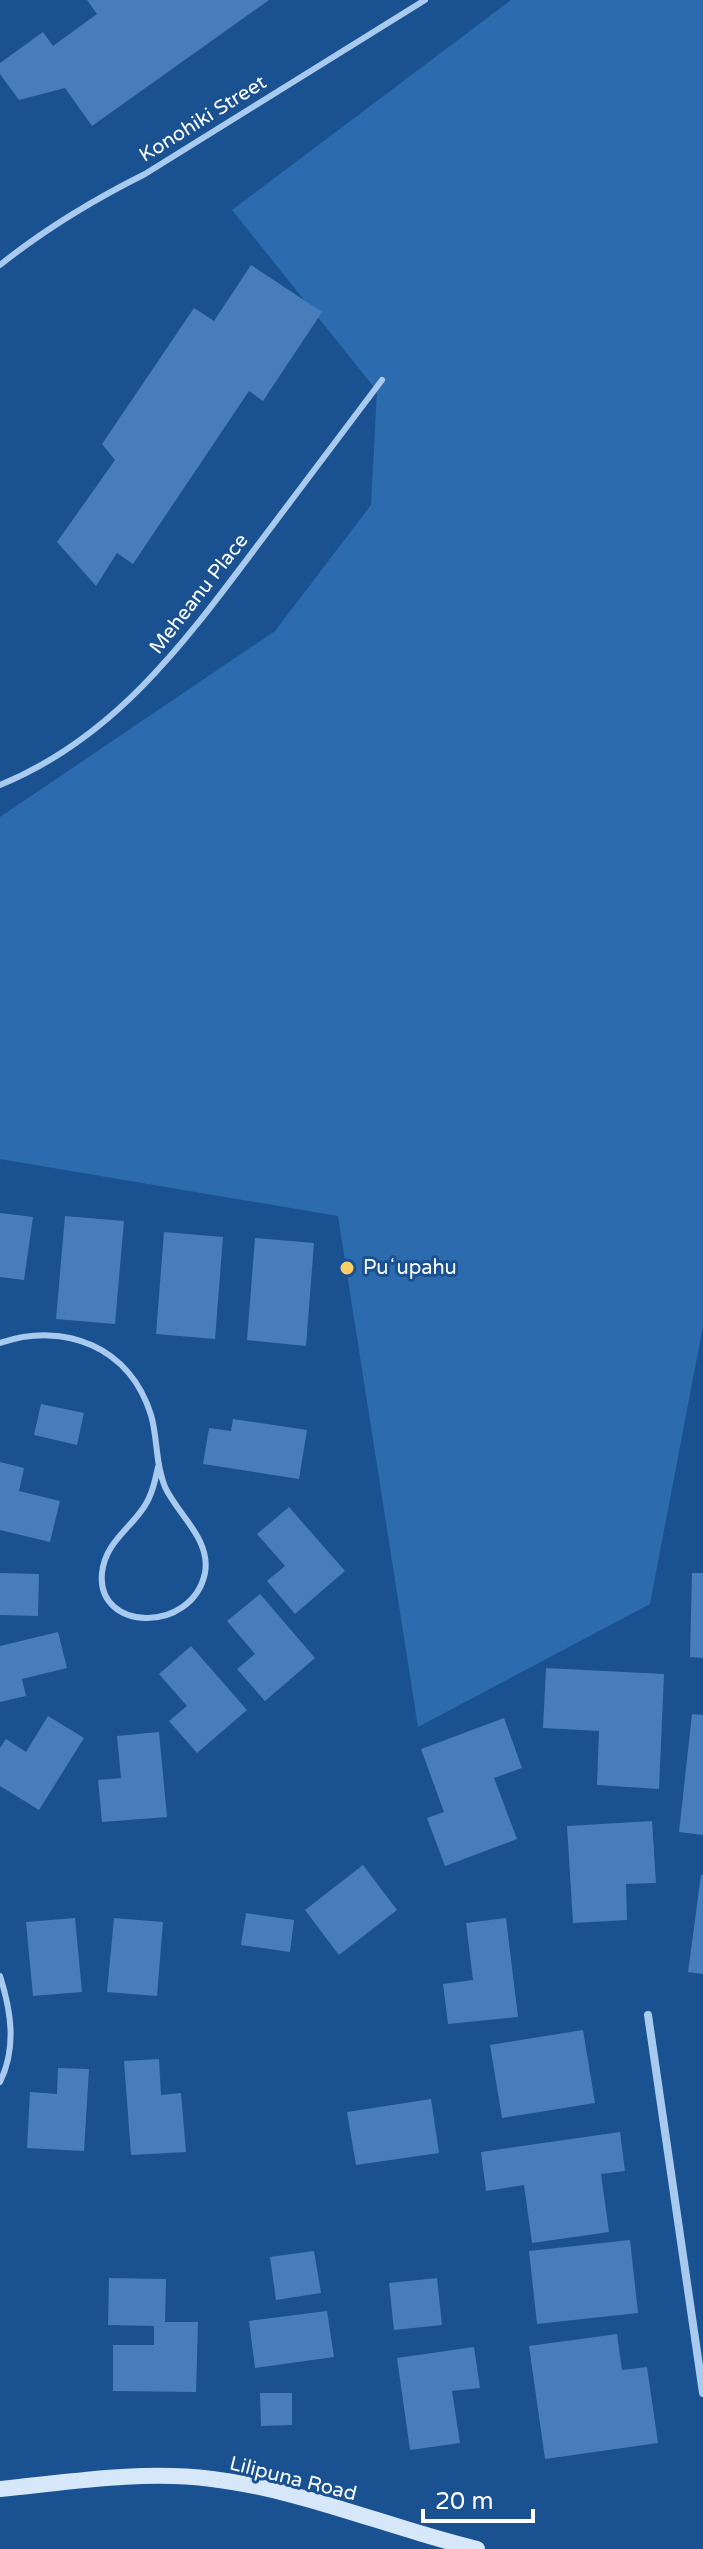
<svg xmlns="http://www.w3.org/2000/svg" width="703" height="2549" viewBox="0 0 703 2549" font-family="'Varela Round',sans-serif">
  <rect width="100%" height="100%" fill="#1a5191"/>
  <path fill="#2d6baf" d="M511 0H703V1326L650 1604 418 1727 338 1216 0 1159V817L275 631 371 505 377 391 232 210Z"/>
  <path fill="#477dba" d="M87 0H269L92 126 65 88 19 100 0 74V63L43 32 53 46 97 14Z
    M251 265 322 312 263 401 249 391 133 564 117 553 96 586 57 542 115 460 102 444 194 308 214 321Z
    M0 1213 33 1217 24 1280 0 1277Z
    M65 1216 124 1221 115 1324 56 1319Z
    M164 1232 223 1237 215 1339 156 1334Z
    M255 1238 314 1243 306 1346 247 1340Z
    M41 1404 84 1413 77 1445 34 1435Z
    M233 1419 307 1430 299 1479 203 1464 209 1428 231 1431Z
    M0 1462 24 1468 19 1491 60 1501 50 1542 0 1530Z
    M289 1507 345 1571 295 1614 267 1581 285 1566 257 1534Z
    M0 1573 39 1574 38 1616 0 1615Z
    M692 1573H703V1658L690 1657Z
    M260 1594 315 1658 265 1701 237 1669 255 1654 227 1621Z
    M58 1632 67 1668 22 1679 26 1696 0 1702V1646Z
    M191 1646 247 1710 197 1753 169 1721 187 1706 159 1674Z
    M546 1668 664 1674 659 1789 597 1785 599 1731 543 1728Z
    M692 1714 703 1715V1835L679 1832Z
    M48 1716 84 1738 39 1810 0 1786V1748L6 1739 26 1752Z
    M504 1718 522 1768 494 1778 517 1839 445 1866 427 1818 444 1812 421 1749Z
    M159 1732 167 1817 102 1822 98 1780 121 1778 117 1736Z
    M652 1821 656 1883 626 1884 627 1920 573 1923 567 1826Z
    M363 1865 397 1910 339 1955 305 1910Z
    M701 1875H703V1974L688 1972Z
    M246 1913 294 1920 290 1952 241 1945Z
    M75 1918 82 1992 33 1996 26 1922Z
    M114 1918 163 1922 157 1996 107 1992Z
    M506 1918 518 2017 448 2024 443 1984 473 1980 466 1923Z
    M583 2030 595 2103 502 2118 490 2045Z
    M159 2059 161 2095 181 2093 186 2152 131 2155 124 2061Z
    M58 2068 89 2069 84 2151 27 2148 30 2092 57 2094Z
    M431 2099 439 2153 356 2165 347 2112Z
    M620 2132 625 2171 601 2174 609 2232 532 2243 524 2185 486 2191 481 2152Z
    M630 2240 638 2313 537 2324 529 2251Z
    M314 2251 321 2293 276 2300 270 2257Z
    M109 2278 166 2279 165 2322H198L196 2392 113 2391V2345H154V2326L108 2325Z
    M437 2278 442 2325 394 2330 389 2283Z
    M327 2311 334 2357 255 2368 249 2321Z
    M617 2334 622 2370 647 2367 658 2443 545 2459 529 2346Z
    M474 2347 480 2388 452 2391 460 2443 410 2450 397 2358Z
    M260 2393H292V2425L261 2426Z"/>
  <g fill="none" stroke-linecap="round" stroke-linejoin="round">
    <path stroke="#a9caef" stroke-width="6" d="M0 265C45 229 93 200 145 174L425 0
      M0 785C115 738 185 642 257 546 299 491 340 435 382 380
      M0 1343C65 1321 130 1347 151 1415 158 1439 155 1463 165 1487 178 1515 211 1539 205 1573 192 1634 96 1632 102 1573 105 1543 129 1530 144 1507 152 1495 155 1481 158 1467
      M0 1976C11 2011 17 2047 0 2082"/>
    <path stroke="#a9caef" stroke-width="8" d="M648 2015 703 2393"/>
    <path stroke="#d6e7fa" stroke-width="16" d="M0 2489C70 2482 142 2470 212 2479 303 2490 389 2528 477 2549"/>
  </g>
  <circle fill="#ffcf67" stroke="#1a5191" stroke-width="3" cx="347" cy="1268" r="8"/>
  <g text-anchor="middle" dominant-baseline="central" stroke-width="6" stroke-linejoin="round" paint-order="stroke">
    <g font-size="20" fill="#fff" stroke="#1a5191">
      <text transform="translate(203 119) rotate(-32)">Konohiki Street</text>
      <text transform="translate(199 594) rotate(-52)">Meheanu Place</text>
      <text transform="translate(293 2479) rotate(14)">Lilipuna Road</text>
    </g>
    <g font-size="20" fill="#fff" stroke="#1a5191" text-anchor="start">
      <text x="363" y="1268">Puʻupahu</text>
    </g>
  </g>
  <path d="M423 2509v12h110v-12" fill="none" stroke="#ffffff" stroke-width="4"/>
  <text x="435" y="2509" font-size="24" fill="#ffffff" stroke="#1a5191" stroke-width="6" paint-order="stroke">20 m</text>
</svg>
